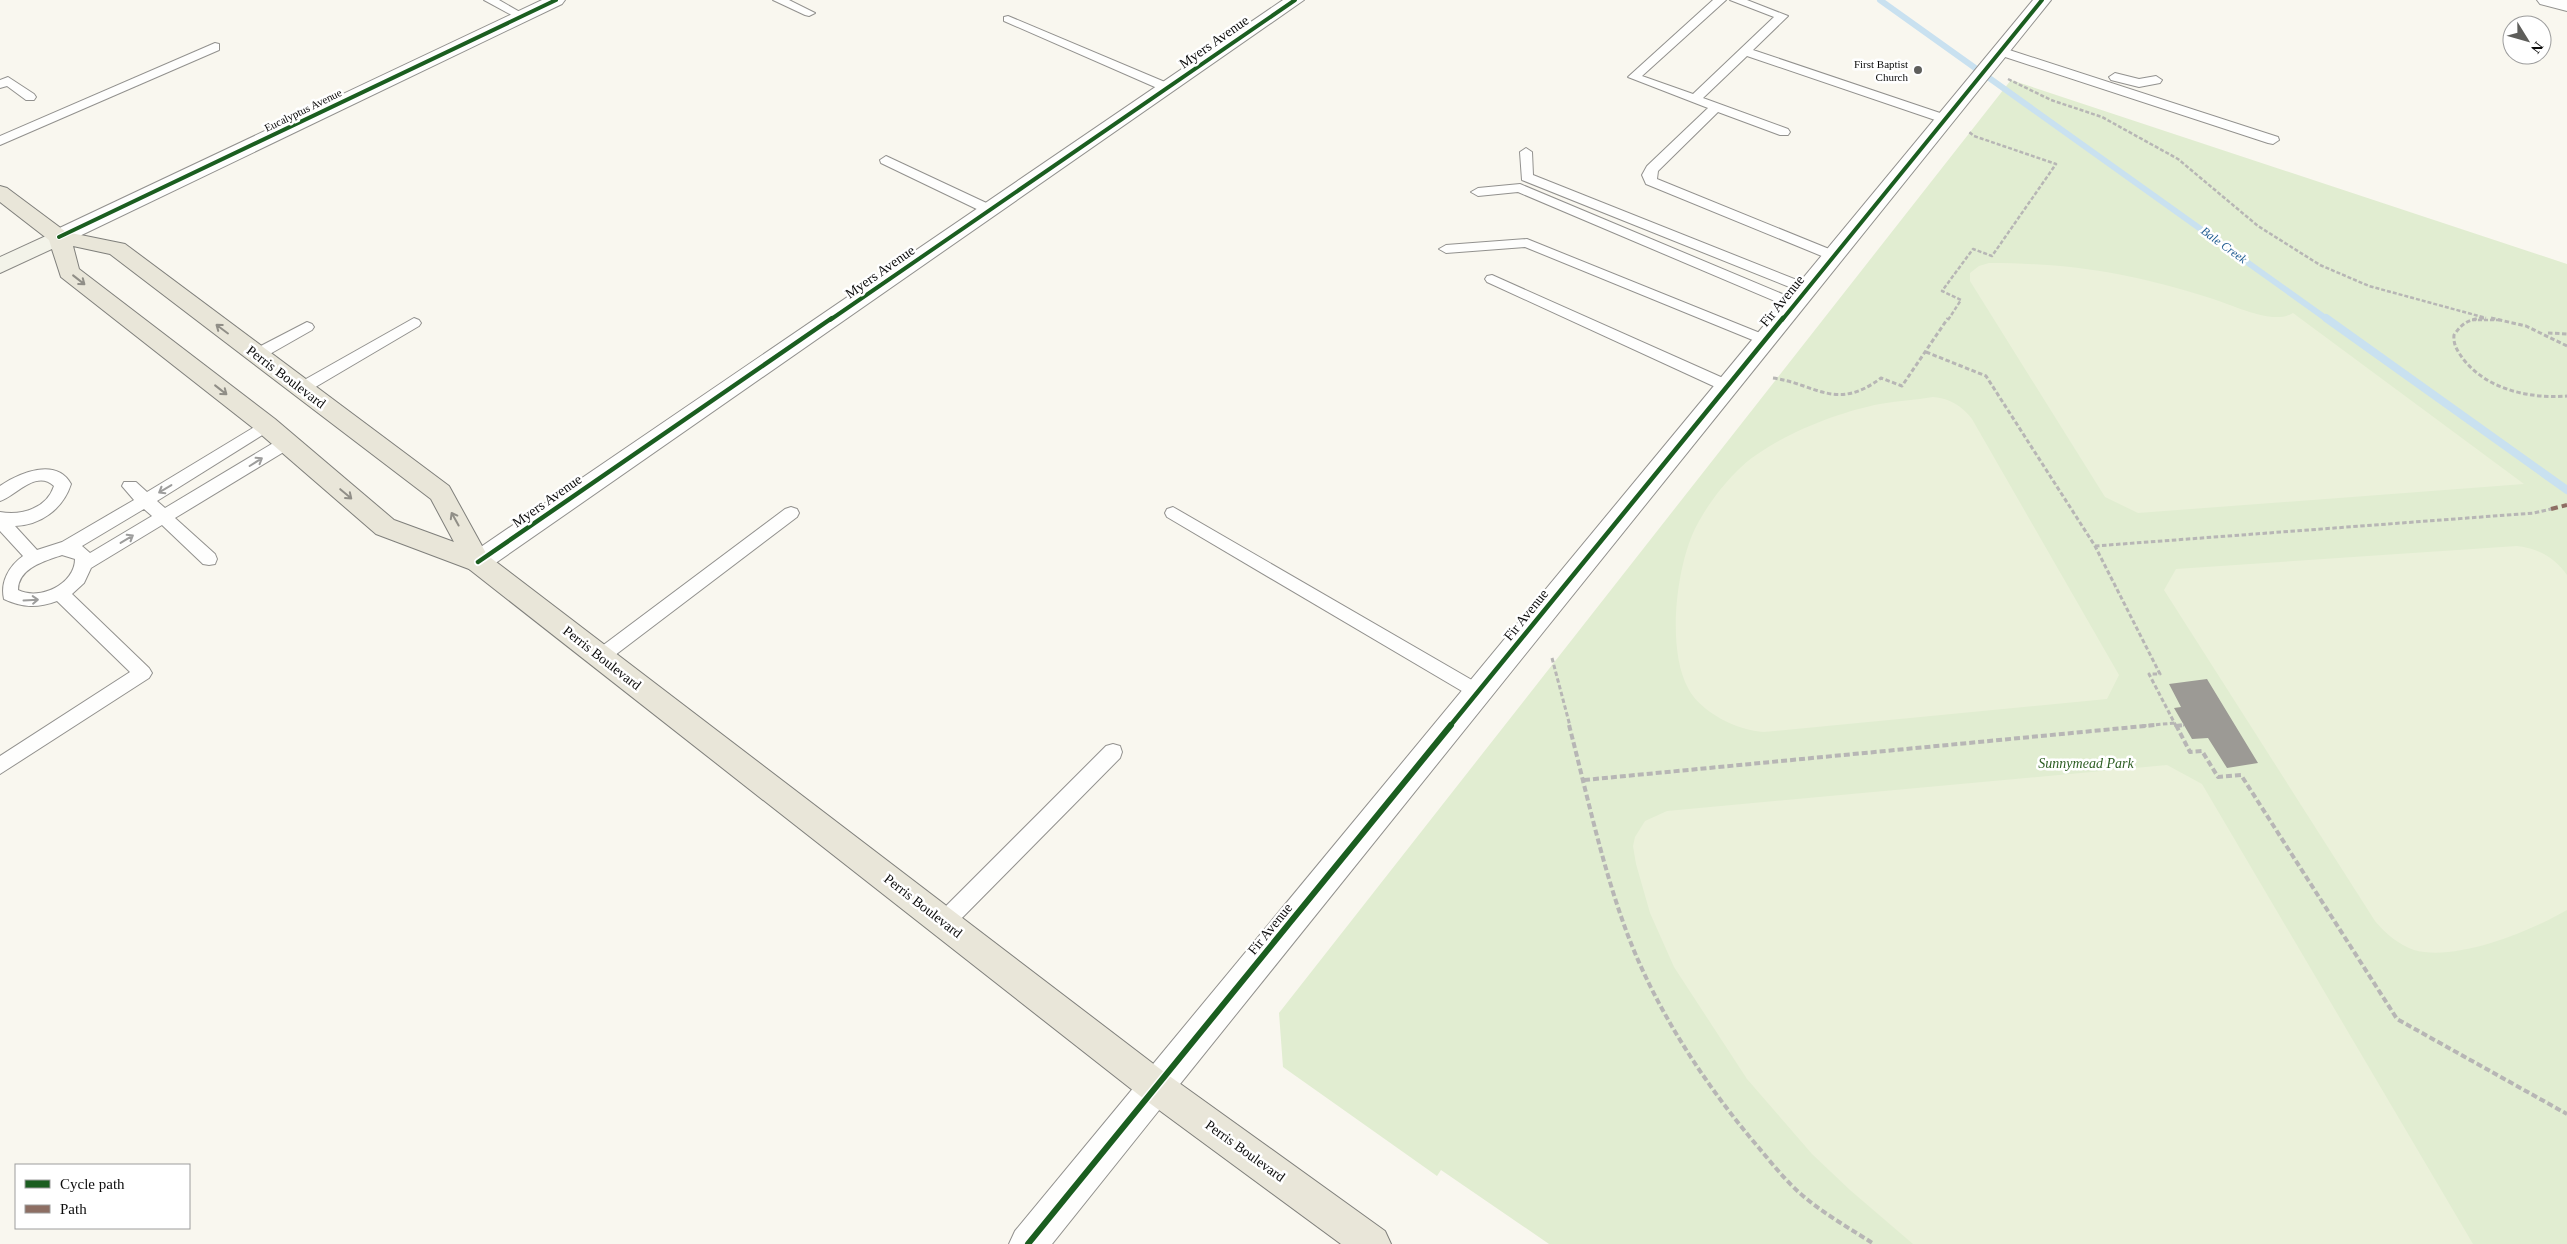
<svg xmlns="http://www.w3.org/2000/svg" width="2567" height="1244" viewBox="0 0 2567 1244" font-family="Georgia,serif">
  <rect width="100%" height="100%" fill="#f9f7ef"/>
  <path fill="#e1edd1" d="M2011 80 2567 264V1244H1549L1441 1170 1437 1176 1283 1067 1279 1013Z"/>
  <path fill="#ebf1da" d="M1989 263C2071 263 2131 273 2210 298 2231 304 2273 326 2293 313L2524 484 2138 513 2105 497 1970 281V273L1979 266Z
    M1933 397C1949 398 1962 406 1972 419L2119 675 2107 699 1764 732C1738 731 1700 712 1688 688 1667 649 1676 572 1693 533 1703 511 1720 488 1737 471 1768 439 1837 412 1880 404 1897 401 1915 400 1933 397Z
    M2517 546C2538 548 2555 558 2567 575V910C2531 931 2456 962 2414 950 2399 945 2385 933 2375 921L2164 590 2176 569Z
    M2167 765 2202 784 2473 1244H1913L1850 1190 1812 1154 1747 1079 1674 967 1650 913 1636 864 1633 846 1635 837 1645 821 1667 811Z"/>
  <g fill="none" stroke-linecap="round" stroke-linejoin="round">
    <path stroke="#c9e1f0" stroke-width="6" d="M1880 0 2328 320"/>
    <path stroke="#c9e1f0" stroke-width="8" d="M2326 318 2567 490"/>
  </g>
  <path fill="#9c9a95" d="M2207 679 2258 763 2227 768 2208 738 2192 739 2174 708 2181 707 2169 684Z"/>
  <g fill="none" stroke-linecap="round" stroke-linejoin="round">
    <g stroke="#92918e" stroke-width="2">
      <path id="service" d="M484 0H499L527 16 521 19 517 18Z
        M773 0H789L815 13 809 16 805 15Z
        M1713 0H1726L1642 76 1693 94 1774 17 1730 0H1747L1788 16 1753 50 1949 116 1951 119 1949 122H1941L1747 56 1703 98 1788 129 1790 132 1788 135H1780L1718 112 1658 171 1657 179 1839 253 1841 256 1839 259H1829L1646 184 1642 175 1647 166 1708 108 1628 77Z
        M1008 16 1172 85 1174 88 1168 92 1164 91 1004 21V17Z
        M215 43 219 44V50L0 145V136Z
        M2000 47 2278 137 2279 140 2273 144 2268 143 1996 54V48Z
        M2115 73 2139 79 2156 76 2162 80 2160 83 2139 87 2111 80 2109 77Z
        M8 77 34 94 36 97 34 100H26L7 86 0 88V80Z
        M1526 148 1532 152 1533 175 1812 286 1814 289 1807 294 1522 180 1520 152Z
        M886 156 995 207 997 210 995 213H985L881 163 880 160Z
        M1520 184 1799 301 1801 304 1794 309 1789 307 1518 192 1478 196 1471 192 1478 188Z
        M1527 239 1770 337 1772 340 1770 343H1760L1525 247 1446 253 1439 249 1446 245Z
        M1492 275 1732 382 1735 386 1732 390H1722L1487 282 1485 279 1487 276Z
        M414 318 419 320 421 323 419 326 307 392H297L294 388 297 384Z
        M307 322 312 324 314 327 312 330 261 359 256 360 249 355 251 351Z
        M266 420 272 421 274 425 272 429 157 501 165 508 280 439H292L294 443 292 447 175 518 215 554 217 559 215 564 209 565 203 564 162 525 91 568 84 583 72 594 149 668 152 673 149 678 0 774V756L130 672 57 601C38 608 23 608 4 599 0 582 9 566 23 556L0 531V512C22 516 47 508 54 486 36 469 16 496 0 501V486C19 473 56 457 71 484 63 509 41 525 15 526L37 550 62 542 134 500 122 486 124 482H136L147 492ZM144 509 152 516 90 553 82 546ZM62 555 75 559C75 584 40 601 18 590 18 568 45 561 62 555Z
        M791 507 797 509 799 513 797 517 606 662 600 664 594 662 591 657 594 652 785 509Z
        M1173 507 1484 687 1487 692 1484 697 1478 699 1472 697 1167 517 1165 513 1167 509Z
        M1113 744 1120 746 1122 752 1120 758 951 929 944 931 937 929 934 922 937 915 1106 746Z"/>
    </g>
    <g stroke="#92918e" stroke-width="2">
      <path id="minor" d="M1283 0H1304L487 569 478 572 469 569 465 562 469 555Z
        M2033 0H2051L1168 1099 1156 1104 1144 1099 1139 1087 1144 1075Z
        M2537 0H2567V11L2540 4Z"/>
    </g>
    <g stroke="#92918e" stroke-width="2">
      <path id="tertiary" d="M542 0H565L562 4 67 242 59 244 51 242 48 237 51 232Z
        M1156 1070 1168 1075 1173 1087 1168 1099 1052 1244H1009L1015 1231 1144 1075Z"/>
    </g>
    <g stroke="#898884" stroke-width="2">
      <path id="secondary" d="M59 230 67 232 70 237 67 242 0 273V257Z"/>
    </g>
    <g stroke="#7f7f7b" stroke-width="2">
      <path id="primary" d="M0 186 7 188 66 232 125 244 449 486 487 555 1168 1075 1385 1231 1391 1244H1341L1144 1099 469 569 376 534 257 431 61 277 49 240 0 202ZM73 246 110 254 431 499 454 542 394 520 275 419 79 269Z"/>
    </g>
    <path stroke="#b7b6b5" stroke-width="2.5" stroke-dasharray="4 2" stroke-linecap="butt" d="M2008 79 2051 100 2102 117 2178 159 2258 226 2320 265 2369 286 2486 318
      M1948 320 1961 300 1942 291 1973 249 1992 256 2056 164 1974 136 1968 131
      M2472 320H2500"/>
    <path stroke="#b7b6b5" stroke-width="3" stroke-dasharray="4.5 2.5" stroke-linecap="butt" d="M2484 318C2469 319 2462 323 2454 335 2453 345 2458 352 2464 360 2488 390 2531 399 2567 396
      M2491 318 2526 326 2567 346
      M2548 333 2567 334
      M1926 352 1986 376 2095 546 2160 674H2149L2176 726
      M1773 378C1816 384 1836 412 1881 378L1902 386 1948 318
      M2095 546 2534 513 2551 509
      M1552 658 1570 726
      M2142 726 2175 723
      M2176 726 2184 725"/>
    <path stroke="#b7b6b5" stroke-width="4" stroke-dasharray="6 3" stroke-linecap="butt" d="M1569 725C1587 794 1602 866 1627 933 1656 1010 1705 1085 1759 1148 1774 1166 1789 1185 1808 1200 1828 1216 1852 1230 1874 1244
      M2176 725 2190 752 2202 751 2218 777 2241 775 2397 1019 2567 1114
      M2176 726 2184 725
      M1584 780 2155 725"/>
    <use href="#service" fill="#fefefd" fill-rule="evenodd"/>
    <use href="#minor" fill="#fefefd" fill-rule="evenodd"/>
    <use href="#tertiary" fill="#fefefd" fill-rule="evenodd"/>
    <use href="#secondary" fill="#f3f3e9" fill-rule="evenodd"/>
    <use href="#primary" fill="#e9e6d9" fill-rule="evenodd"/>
    <path stroke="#8d6e63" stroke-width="4" stroke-dasharray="7 4" stroke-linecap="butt" d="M2551 509 2567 505"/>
    <g stroke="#fff" stroke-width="6">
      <path id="cycleway-far2" d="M59 237 556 0
        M830 320 1295 0
        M1782 320 2042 0"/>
    </g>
    <g stroke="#fff" stroke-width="8">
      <path id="cycleway-far1" d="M478 562 832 318
        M1450 726 1783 318"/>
    </g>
    <g stroke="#fff" stroke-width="9">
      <path id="cycleway" d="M1028 1244 1451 725"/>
    </g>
    <use href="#cycleway-far2" stroke="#1b5e20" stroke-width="4"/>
    <use href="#cycleway-far1" stroke="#1b5e20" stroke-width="4.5"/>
    <use href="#cycleway" stroke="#1b5e20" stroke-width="6"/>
  </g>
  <defs><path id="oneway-shaft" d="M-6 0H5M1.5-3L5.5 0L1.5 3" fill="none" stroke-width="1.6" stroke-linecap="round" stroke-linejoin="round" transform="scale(1.25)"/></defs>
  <g stroke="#908e87">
    <use href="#oneway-shaft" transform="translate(79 280) rotate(38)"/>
    <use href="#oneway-shaft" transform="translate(222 329) rotate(-143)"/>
    <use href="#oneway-shaft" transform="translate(221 390) rotate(38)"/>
    <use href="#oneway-shaft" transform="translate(346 494) rotate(40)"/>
    <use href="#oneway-shaft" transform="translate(455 519) rotate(-119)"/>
  </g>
  <g stroke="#9d9d9c">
    <use href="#oneway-shaft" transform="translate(256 462) rotate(-32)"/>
    <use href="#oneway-shaft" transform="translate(165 489) rotate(149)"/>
    <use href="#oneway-shaft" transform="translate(127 539) rotate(-31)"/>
    <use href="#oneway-shaft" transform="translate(31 600) rotate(-3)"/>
  </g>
  <circle fill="#5e5e5b" stroke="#fff" stroke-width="2" cx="1918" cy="70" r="5"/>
  <g text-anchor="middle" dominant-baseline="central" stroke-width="5" stroke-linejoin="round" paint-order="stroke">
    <g font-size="11" fill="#0b0b0b" stroke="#fff" text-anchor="end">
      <text x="1908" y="64">First Baptist<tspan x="1908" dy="13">Church</tspan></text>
    </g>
    <g font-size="11" fill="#0b0b0b" stroke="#fff">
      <text transform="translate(303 110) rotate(-26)">Eucalyptus Avenue</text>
    </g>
    <g font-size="12" font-style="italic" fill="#205c91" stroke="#fff">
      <text transform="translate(2224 245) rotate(36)">Bale Creek</text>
    </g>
    <g font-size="14" fill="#0b0b0b" stroke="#fff">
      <text transform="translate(1214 42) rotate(-35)">Myers Avenue</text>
      <text transform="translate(880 272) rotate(-35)">Myers Avenue</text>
      <text transform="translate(1782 301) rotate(-51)">Fir Avenue</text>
      <text transform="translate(286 377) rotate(37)">Perris Boulevard</text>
      <text transform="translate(547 501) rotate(-35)">Myers Avenue</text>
      <text transform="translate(1526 615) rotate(-51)">Fir Avenue</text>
      <text transform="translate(602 658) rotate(38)">Perris Boulevard</text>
      <text transform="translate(923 906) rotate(38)">Perris Boulevard</text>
      <text transform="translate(1270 929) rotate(-51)">Fir Avenue</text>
      <text transform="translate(1245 1151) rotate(36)">Perris Boulevard</text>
    </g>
    <g font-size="14" font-style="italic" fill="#2c5d22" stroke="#fff">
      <text x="2086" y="763">Sunnymead Park</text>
    </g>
  </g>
  <rect x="15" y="1164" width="175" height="65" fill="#ffffff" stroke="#9d9d9d"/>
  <rect x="25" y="1180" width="25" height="8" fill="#1b5e20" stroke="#9d9d9d"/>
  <text x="60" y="1189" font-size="15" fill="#0b0b0b">Cycle path</text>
  <rect x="25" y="1205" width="25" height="8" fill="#8d6e63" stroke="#9d9d9d"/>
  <text x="60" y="1214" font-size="15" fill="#0b0b0b">Path</text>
  <g transform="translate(2527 40) rotate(127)"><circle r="24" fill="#ffffff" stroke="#9d9d9d"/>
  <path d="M0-4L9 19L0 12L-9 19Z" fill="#5e5e5b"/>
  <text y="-8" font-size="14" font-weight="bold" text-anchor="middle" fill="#0b0b0b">N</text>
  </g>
</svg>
